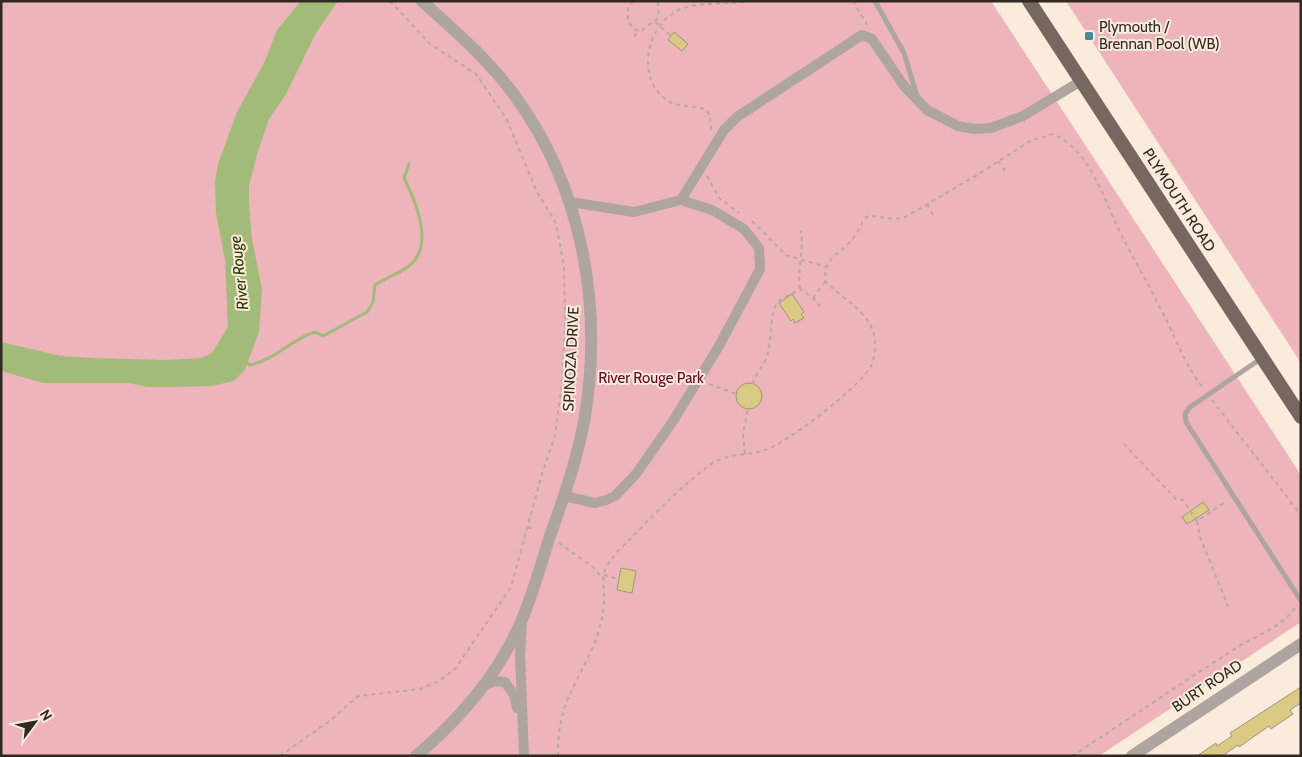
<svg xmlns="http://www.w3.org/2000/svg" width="1302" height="757" viewBox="0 0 1302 757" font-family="Cabin,sans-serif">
  <rect width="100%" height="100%" fill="#fbebda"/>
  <path fill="#eeb4bc" d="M1 1H991L1301 475V622L1099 756H1Z
    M1066 1H1301V363Z"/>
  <path fill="#a2bb79" d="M301 1H338L316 33 286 94 269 119 257 154 249 186V204L252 239 262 289 261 304 259 332 245 370 234 381 212 386 168 387H147L129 383H43L1 371V342L61 356 92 358 166 360 201 358 212 353 228 327 225 260 216 213 215 181 218 164 237 112 265 61 277 30Z"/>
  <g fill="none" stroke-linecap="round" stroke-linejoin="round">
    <path stroke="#a2bb79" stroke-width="3" d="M244 361 250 365C277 359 291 339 315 332L323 336 367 312 373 302 375 285C386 277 399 274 409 266 435 246 415 200 404 178L409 164"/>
  </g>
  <path fill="#dbca83" stroke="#9b9682" d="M674 32 688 44 682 51 668 40Z
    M792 294 804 312 801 314 804 318 795 323 793 319 791 321 779 303Z
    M736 396a13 13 0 1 1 26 0a13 13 0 1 1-26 0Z
    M1203 502 1209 510 1187 524 1182 517Z
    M621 568 636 571 632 593 617 590Z
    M1301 687V703L1290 710 1293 714 1271 729 1269 726 1239 747 1238 745 1222 756H1197L1216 743 1217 746 1232 736 1230 733Z"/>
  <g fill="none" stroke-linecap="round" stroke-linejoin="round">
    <path stroke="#b7aa9d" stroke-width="2" stroke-dasharray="4 4" stroke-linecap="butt" d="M633 1 628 9V22L636 30 641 31 657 19 659 9 657 1
      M853 1 867 25
      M655 22 670 35
      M635 37 636 30
      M711 130 710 115 705 109C694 106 678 107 668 101 636 80 645 30 675 12 695 0 725 6 747 1
      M998 161 1005 171
      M707 176 719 198 739 213
      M927 204 933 215
      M752 221 786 255 827 267
      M800 289C797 269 804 252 801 231
      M813 298 825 282
      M709 384 737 394
      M753 384C755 374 762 368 766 359 773 341 768 318 778 301L800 289 813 298 823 309
      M1212 400 1301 515
      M1124 444 1176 499 1183 500 1197 521 1227 501
      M745 454 743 434 748 408
      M1197 521 1200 537 1228 606
      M528 527 535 530
      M559 543 593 567 603 579
      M604 575 619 579
      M280 756 331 720 358 696 420 689 439 681 455 669 511 587 541 477 555 435 562 383 565 321 564 267 556 223 537 192 506 118 476 74 430 44 390 1
      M558 756C557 704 576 687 595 642 600 629 603 616 604 602 605 591 601 578 606 568 612 556 625 544 635 534 659 509 683 485 710 465 726 453 747 456 765 450 786 444 861 386 871 366 873 362 875 353 875 348 877 314 845 302 825 281 825 253 841 256 854 237 859 231 861 223 866 217 881 214 887 222 905 217L974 177 1030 141 1053 134C1088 149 1102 193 1117 226 1133 258 1151 289 1167 321 1178 345 1187 367 1203 388
      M1072 756C1128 720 1182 682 1238 647 1258 634 1282 628 1296 606"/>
    <path stroke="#aea4a0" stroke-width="5" d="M875 1 904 53 917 96
      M1262 358 1190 407 1185 414 1186 422 1301 601"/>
    <path stroke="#aea4a0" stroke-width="10" d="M570 202 634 212 681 200
      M564 496 595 503 606 500 615 496 636 474 673 421 719 346 760 269 759 248 744 229 712 210 681 200 724 130 737 117 862 35 872 39 904 86 927 110 958 126 974 129 991 128 1023 116 1081 81
      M522 622 520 655 524 756
      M484 686 494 681 505 682 514 695 517 708"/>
    <path stroke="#aea4a0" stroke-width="12" d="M416 756C460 719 498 675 521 622 533 594 541 564 550 536 564 497 578 457 585 416 603 305 582 188 515 96 489 60 455 31 422 1
      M1132 756 1301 644"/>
    <path stroke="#786661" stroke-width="14" d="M1029 1 1301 417"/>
  </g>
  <rect fill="#468b98" stroke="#fbebda" stroke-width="2" x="1084" y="31" width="10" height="10" rx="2.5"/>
  <g text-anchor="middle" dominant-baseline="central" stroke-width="4" stroke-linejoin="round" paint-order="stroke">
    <g font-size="15" fill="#302a23" stroke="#fbebda" text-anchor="start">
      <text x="1099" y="27">Plymouth /<tspan x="1099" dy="17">Brennan Pool (WB)</tspan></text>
    </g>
    <g font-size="15" fill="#302a23" stroke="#fbebda">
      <text transform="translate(1179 200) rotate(57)">PLYMOUTH ROAD</text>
      <text transform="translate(571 359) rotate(-87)">SPINOZA DRIVE</text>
      <text transform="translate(1207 686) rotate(-34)">BURT ROAD</text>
    </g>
    <g font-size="15" fill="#620625" stroke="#fbebda">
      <text x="651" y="378">River Rouge Park</text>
    </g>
    <g font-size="16" font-style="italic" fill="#293807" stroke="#fbebda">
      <text transform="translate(239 273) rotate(-96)">River Rouge</text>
    </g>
  </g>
  <rect width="1302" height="757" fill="none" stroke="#302a23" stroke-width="5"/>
  <g transform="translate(35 722) rotate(58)" stroke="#fbebda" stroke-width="4" paint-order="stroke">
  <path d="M0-4L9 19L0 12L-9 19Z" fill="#302a23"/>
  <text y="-8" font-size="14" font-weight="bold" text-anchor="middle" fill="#302a23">N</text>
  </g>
</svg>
